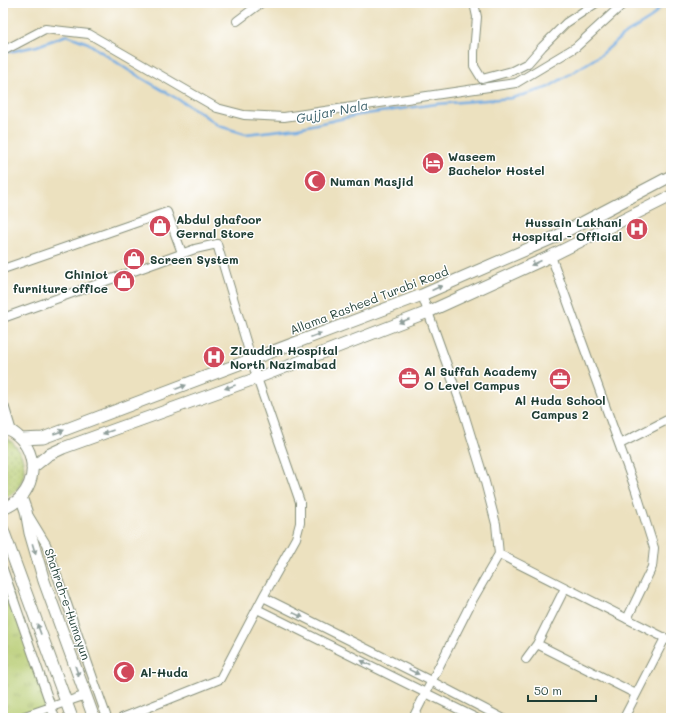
<svg xmlns="http://www.w3.org/2000/svg" width="674" height="721" viewBox="0 0 674 721" font-family="Mali,sans-serif">
  <defs>
    <pattern id="grass-dots" width="8" height="8" patternUnits="userSpaceOnUse"><rect width="8" height="8" fill="#b6cb70"/><path d="M2 2h.1M6 6h.1" fill="none" stroke="#93a65d" stroke-width="1.8" stroke-linecap="round"/></pattern>
    <pattern id="park-tufts" width="24" height="20" patternUnits="userSpaceOnUse"><rect width="24" height="20" fill="#b6cb70"/><path d="M3 7l-1-3M5 7V3M7 7l1-3M15 17l-1-3M17 17v-4M19 17l1-3" fill="none" stroke="#93a65d"/></pattern>
  </defs>
  <rect width="100%" height="100%" fill="#fff"/>
  <filter id="ink" filterUnits="userSpaceOnUse"><feTurbulence type="fractalNoise" baseFrequency=".025" numOctaves="2"/><feDisplacementMap in="SourceGraphic" scale="8" xChannelSelector="R" yChannelSelector="G"/><feConvolveMatrix kernelMatrix="1 2 1 2 8 2 1 2 1" color-interpolation-filters="sRGB"/></filter>
  <filter id="wash" filterUnits="userSpaceOnUse"><feTurbulence type="fractalNoise" baseFrequency=".012" numOctaves="4" result="noise"/><feDisplacementMap in="SourceGraphic" scale="16" xChannelSelector="R" yChannelSelector="G"/><feGaussianBlur stdDeviation="0.9" result="paint"/><feColorMatrix in="noise" values="0 0 0 0 0 0 0 0 0 0 0 0 0 0 0 0 0 1.4 0 .05"/><feComposite in="paint" operator="in"/></filter>
  <g filter="url(#wash)">
    <rect width="100%" height="100%" fill="#ece1bf"/>
    <path fill="url(#grass-dots)" stroke="#6a8452" d="M3 435C29 450 33 486 3 499Z"/>
    <path fill="url(#park-tufts)" stroke="#6a8452" d="M3 569 51 708 17 718H3Z"/>
    <g fill="none" stroke-linecap="round" stroke-linejoin="round">
      <path stroke="#74ade4" stroke-width="2.5" d="M9 52 37 46 67 35 88 43 128 70 198 111 219 126 246 134 298 128 359 115 436 104 512 98 547 88 601 55 622 36 651 18 664 3"/>
    </g>
  </g>
  <g filter="url(#ink)">
    <g fill="none" stroke-linecap="round" stroke-linejoin="round">
      <g stroke="#868f7a" stroke-width="10">
        <path id="minor" d="M474 3 477 17 474 52V66L482 79 512 71 528 63 542 47 566 23 596 3
          M237 21 261 3
          M3 51 45 29 89 34 217 108 244 115 284 117 516 83 576 47 624 3
          M551 256 636 491 654 548 652 567 627 619
          M3 269 167 212 182 253
          M3 318 195 249 217 244 257 378 300 502V523L296 538 263 597 220 679 122 718
          M620 444 671 418
          M29 516 46 544 107 718
          M499 554 671 641
          M3 569 55 718
          M263 597 431 681 502 718
          M257 609 476 718
          M537 644 636 694
          M526 659 537 644 565 588
          M625 716 665 638
          M19 718 86 695
          M413 718 473 599 499 554 496 524 485 482 462 407 422 295"/>
      </g>
      <g stroke="#868f7a" stroke-width="13">
        <path id="secondary" d="M3 407 10 430
          M3 427C32 438 42 473 21 497 16 503 10 506 3 509
          M21 439 43 438 422 295 553 238 671 176
          M32 468 48 455 63 448 257 378 428 312 551 256 671 196
          M21 497 26 511 30 533 44 581 94 718
          M3 530 72 718"/>
      </g>
      <use href="#minor" stroke="#fff" stroke-width="8"/>
      <use href="#secondary" stroke="#fff" stroke-width="11"/>
    </g>
    <defs><path id="oneway-solid" d="M-6-.8H1V-3.2L6.5 0L1 3.2V.8H-6Z"/></defs>
    <g fill="#8f9e9a">
      <use href="#oneway-solid" transform="translate(536 263) rotate(156)"/>
      <use href="#oneway-solid" transform="translate(437 288) rotate(-24)"/>
      <use href="#oneway-solid" transform="translate(404 321) rotate(159)"/>
      <use href="#oneway-solid" transform="translate(316 335) rotate(-21)"/>
      <use href="#oneway-solid" transform="translate(181 387) rotate(-21)"/>
      <use href="#oneway-solid" transform="translate(230 387) rotate(161)"/>
      <use href="#oneway-solid" transform="translate(59 432) rotate(-20)"/>
      <use href="#oneway-solid" transform="translate(108 432) rotate(160)"/>
      <use href="#oneway-solid" transform="translate(34 549) rotate(73)"/>
      <use href="#oneway-solid" transform="translate(298 615) rotate(26)"/>
      <use href="#oneway-solid" transform="translate(39 629) rotate(-110)"/>
      <use href="#oneway-solid" transform="translate(366 663) rotate(-153)"/>
      <use href="#oneway-solid" transform="translate(77 671) rotate(70)"/>
      <use href="#oneway-solid" transform="translate(414 672) rotate(26)"/>
    </g>
  </g>
  <defs>
    <g id="hotel-disc" transform="scale(1.15)"><circle r="9.5" fill="#d1495b" stroke="#fff"/><path d="M-6-4.5h1.5V1H6V5H4.5V3h-9V5H-6ZM-4 0a1.8 1.8 0 1 1 3.6 0ZM.5 0V-2.5h3Q6-2.5 6 0Z" fill="#fff"/></g>
    <g id="mosque-disc" transform="scale(1.15)"><circle r="9.5" fill="#d1495b" stroke="#fff"/><path d="M3.5-4.9A6 6 0 1 0 3.5 4.9A5 5 0 1 1 3.5-4.9Z" fill="#fff"/></g>
    <g id="shop-disc" transform="scale(1.15)"><circle r="9.5" fill="#d1495b" stroke="#fff"/><path d="M-5-2.5h2.3a2.7 3.5 0 0 1 5.4 0H5L5.5 6h-11ZM-1.5-2.5h3a1.5 2.3 0 0 0-3 0Z" fill="#fff"/></g>
    <g id="hospital-disc" transform="scale(1.15)"><circle r="9.5" fill="#d1495b" stroke="#fff"/><path d="M-5-5h3v3.5h4V-5h3V5h-3V1.5h-4V5h-3Z" fill="#fff"/></g>
    <g id="office-disc" transform="scale(1.15)"><circle r="9.5" fill="#d1495b" stroke="#fff"/><path d="M-6-3h4V-5.5h4V-3h4V5H-6ZM-1-4.5V-3h2v-1.5ZM-6 0V1H6V0Z" fill="#fff"/></g>
  </defs>
  <g fill-rule="evenodd">
    <use href="#hotel-disc" x="433" y="163"/>
    <use href="#mosque-disc" x="315" y="181"/>
    <use href="#shop-disc" x="160" y="226"/>
    <use href="#hospital-disc" x="637" y="229"/>
    <use href="#shop-disc" x="134" y="259"/>
    <use href="#shop-disc" x="124" y="281"/>
    <use href="#hospital-disc" x="214" y="357"/>
    <use href="#office-disc" x="409" y="378"/>
    <use href="#office-disc" x="560" y="379"/>
    <use href="#mosque-disc" x="124" y="672"/>
  </g>
  <g text-anchor="middle" dominant-baseline="central" stroke-width="3" stroke-linejoin="round" paint-order="stroke">
    <g font-size="12" font-weight="bold" fill="#1f3d34" stroke="#fff" text-anchor="start">
      <text x="448" y="156">Waseem<tspan x="448" dy="14">Bachelor Hostel</tspan></text>
      <text x="330" y="181">Numan Masjid</text>
      <text x="176" y="219">Abdul ghafoor<tspan x="176" dy="14">Gernal Store</tspan></text>
      <text x="622" y="222" text-anchor="end">Hussain Lakhani<tspan x="622" dy="14">Hospital - Official</tspan></text>
      <text x="150" y="259">Screen System</text>
      <text x="108" y="274" text-anchor="end">Chiniot<tspan x="108" dy="14">furniture office</tspan></text>
      <text x="230" y="350">Ziauddin Hospital<tspan x="230" dy="14">North Nazimabad</tspan></text>
      <text x="424" y="371">Al Suffah Academy<tspan x="424" dy="14">O Level Campus</tspan></text>
      <text x="560" y="400" text-anchor="middle">Al Huda School<tspan x="560" dy="14">Campus 2</tspan></text>
      <text x="140" y="672">Al-Huda</text>
    </g>
    <g font-size="12" fill="#1f3d34" stroke="#fff">
      <text transform="translate(369 300) rotate(-21)">Allama Rasheed Turabi Road</text>
      <text transform="translate(68 604) rotate(71)">Shahrah-e-Humayun</text>
    </g>
    <g font-size="13" font-style="italic" fill="#395f69" stroke="#fff">
      <text transform="translate(332 111) rotate(-11)">Gujjar Nala</text>
    </g>
  </g>
  <rect width="674" height="721" fill="none" stroke="#fff" stroke-width="16"/>
  <path d="M528 695v6h68v-6" fill="none" stroke="#1f3d34" stroke-width="2"/>
  <text x="534" y="695" font-size="12" fill="#1f3d34" stroke="#ffffff" stroke-width="3" paint-order="stroke">50 m</text>
</svg>
